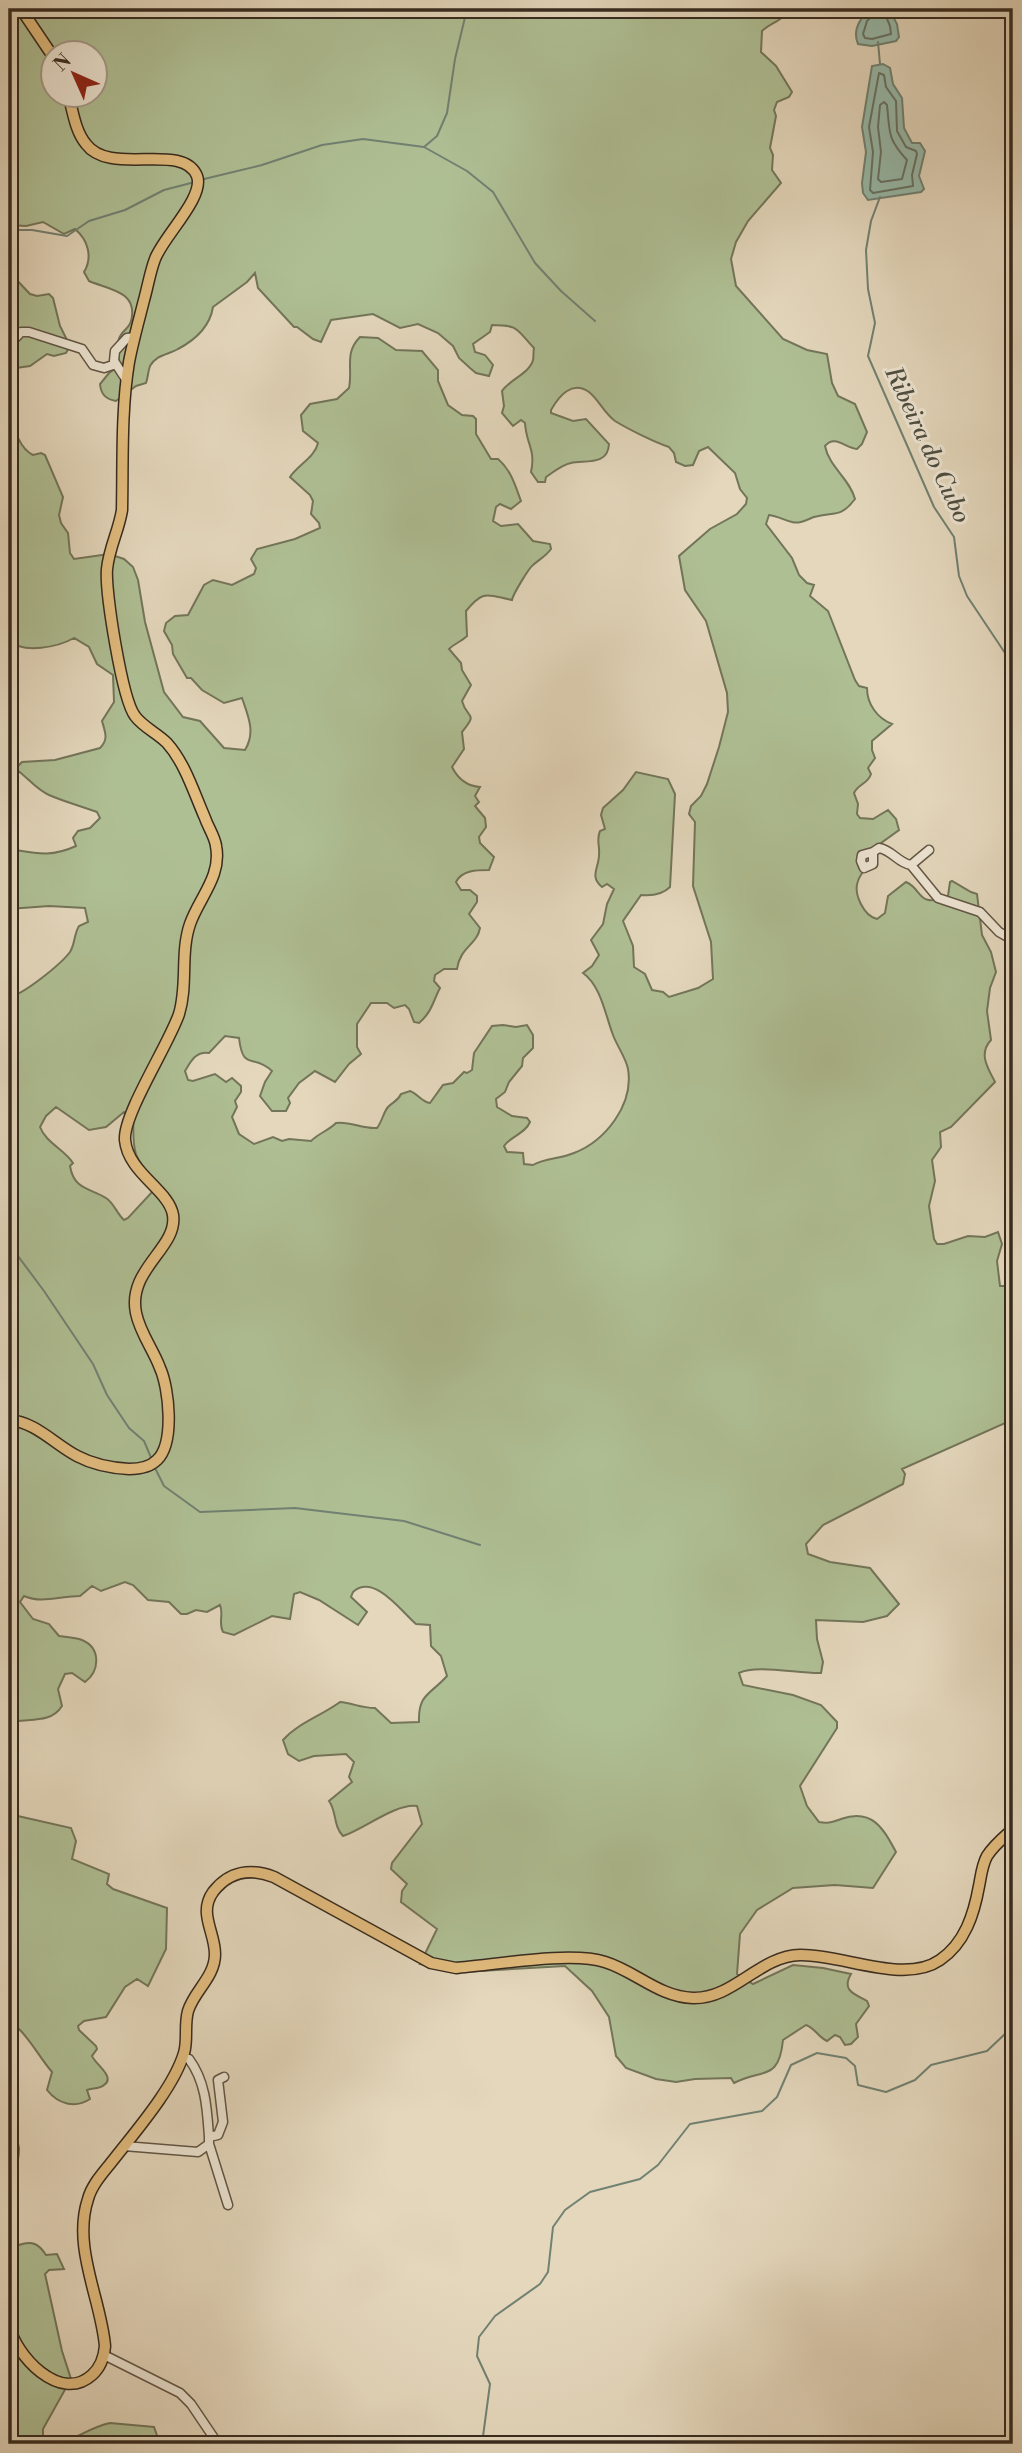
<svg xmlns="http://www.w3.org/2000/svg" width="1022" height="2453" viewBox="0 0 1022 2453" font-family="'Libre Bodoni',serif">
  <rect width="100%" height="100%" fill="#e4d7bc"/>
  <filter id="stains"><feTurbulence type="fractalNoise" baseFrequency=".00286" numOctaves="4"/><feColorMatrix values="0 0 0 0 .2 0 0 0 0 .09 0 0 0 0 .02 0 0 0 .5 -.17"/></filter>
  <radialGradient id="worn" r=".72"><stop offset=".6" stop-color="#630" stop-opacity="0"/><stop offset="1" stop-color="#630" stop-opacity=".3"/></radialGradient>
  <path fill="#afbf94" stroke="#73755a" stroke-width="2" fill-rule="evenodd" d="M9 9H787C783 22 771 22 762 31L761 52 776 66 792 92 789 97 777 102 774 110 776 116 770 148 773 155 772 170 781 183 748 221 736 242 731 259 736 286 783 339 807 350 827 354 832 383 838 396 855 404 867 432 862 444 857 449C845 448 835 434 825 446 829 467 850 479 855 499 840 519 833 511 814 517 806 520 800 524 792 522 784 520 777 516 769 515L766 524 792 558 799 575 807 583 814 585 810 596 828 611 855 680 859 686 867 688C867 704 877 718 892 724L872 741V750L875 758 868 768 871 774C868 784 858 784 854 793L858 804 857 814 860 818 873 819 888 810 896 819 899 830 874 848 862 853C862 858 865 866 863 871 862 874 859 877 858 881 853 894 864 916 877 919L885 913 888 896 906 882C923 889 917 909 948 896L950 882 952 881 971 892 977 894 982 935 991 952 996 972 990 988 987 1011 991 1040C978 1054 988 1068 995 1082L951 1127 940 1132 941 1147 932 1160 935 1181 929 1206 934 1239 937 1244H944L968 1236 985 1237 998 1232 1002 1244 997 1261 1000 1286H1013V1426L1005 1423 902 1469 905 1474 903 1484 823 1525 806 1544 808 1554 830 1562 870 1568 899 1604 887 1616 863 1622 816 1620 817 1639 823 1662 821 1673C800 1674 756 1664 739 1673L743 1685 793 1695 821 1705 837 1722V1728L800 1786 807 1806 819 1822C828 1824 832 1822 841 1819 872 1808 883 1828 896 1852L873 1888 835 1885 793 1888 757 1910 740 1934 737 1974 753 1984 793 1965 823 1968 851 1974C841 1991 855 1994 867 2001L869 2006 856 2024 858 2037 851 2044 845 2045 840 2037 835 2035 827 2041C818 2037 815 2028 806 2025L783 2040C779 2082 762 2068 734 2083L731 2078 695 2079 676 2082 656 2079 626 2068 616 2056 609 2017 592 1991 565 1966 463 1972 420 1964 437 1929 401 1902 402 1891 407 1884 391 1869 392 1863 422 1824 417 1806C396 1803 364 1829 343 1836 333 1826 337 1812 329 1801L352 1782 349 1777 354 1762 346 1754 314 1756 299 1761 288 1754 283 1740C298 1723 321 1716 340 1702 353 1703 360 1708 375 1708L391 1723 419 1722C418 1694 430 1695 447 1676L441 1656 431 1646 430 1625 416 1624C401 1611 374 1573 353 1592L351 1597 367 1612 358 1625 319 1600 300 1592 294 1594 290 1619 272 1616 234 1635 223 1632C218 1623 224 1614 220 1605L207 1612 196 1610 187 1614H181L169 1602 148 1600 133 1585 125 1582 101 1591 92 1586 80 1596C60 1596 42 1604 24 1596L20 1602 33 1619 49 1624 59 1636C66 1637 75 1637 82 1640 101 1648 100 1671 85 1682L72 1673 65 1674 58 1689 62 1706C52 1722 34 1719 17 1721L9 1730V997C23 995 61 964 70 952 75 944 74 934 79 926L88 922 85 908 49 906 9 909V849C35 853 50 858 76 846L73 838 78 831 90 828 100 818 97 812C81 806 65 802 49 795 37 790 28 778 17 770L18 766 22 762 55 760 100 748C109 739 105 732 102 721L114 702 113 675 97 664 89 647 74 638C58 647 24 654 9 641V409C14 425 17 447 33 455L41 453 45 455 63 497 59 515 61 523 68 533 70 553 74 559 109 554 124 559 133 567 138 580 145 622 164 692 183 717 200 721 224 748 245 750C256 732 248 716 242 698L224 703 202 690 191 678H187L173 654 172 645 164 631 166 623 175 616 188 615 204 585 213 580 232 585 254 574 256 568 251 559 257 549 295 539 320 528 319 523 311 514 313 501 310 495 290 477C298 465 315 457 318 443L303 431 301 415 310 404 337 399 349 388C353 368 344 353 360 337L378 338 396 350 422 351 438 370V381L448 405 462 415 473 416 476 419V434L491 459H498C511 470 515 485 521 501L511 509 500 504 496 507 493 521 501 526 518 524 533 541 550 544 551 549C546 556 540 559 533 565 529 568 513 594 512 600 487 595 484 589 466 611L467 636C461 642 455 643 449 649L461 663 462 670 471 685 462 701C467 720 479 711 462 732L464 749 452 767C458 779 466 786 480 787L475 796 479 802 475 806 485 818 486 827 479 837 480 843 494 857 489 870C477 870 462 870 456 882L461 890H470L477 896V902L469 914 480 928C477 945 460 947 457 969H444L435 975 434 981 440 988C433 1001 432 1012 419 1023L414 1022 409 1009 405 1005 394 1008 387 1003H371L357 1024V1047L361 1054 349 1064 335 1082 315 1071 299 1083 288 1098 290 1103 286 1111H272L260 1096 265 1082 272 1071C253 1053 243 1072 239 1038L225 1036 209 1053C196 1051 191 1061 185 1071L188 1080 193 1081 215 1074 226 1082 232 1078 241 1086V1092L235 1101 237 1107 232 1117 239 1134 254 1144 273 1137 282 1141 289 1139 311 1141C319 1133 328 1131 336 1123 351 1121 361 1129 377 1128 382 1122 383 1113 388 1107 394 1101 398 1101 401 1094L410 1091C418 1094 422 1102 430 1103L443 1085 453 1083 464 1072 467 1073 472 1070 474 1053 492 1026 503 1025 516 1027 527 1025 533 1035V1048L523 1058 522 1066 509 1082 505 1092 496 1099 497 1107 512 1116 527 1118 530 1122C525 1134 511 1136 504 1146L507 1152 523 1153 524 1164 533 1165C545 1158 560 1159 574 1153 605 1141 634 1105 628 1069 626 1058 617 1046 613 1035 605 1014 601 986 583 973L592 966 599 955 591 940 603 924 607 904 614 889 607 884 602 887C589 876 599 868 599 855 600 845 596 840 600 831L605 829 601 815 603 808 623 790 636 772 668 779 675 794 670 887C662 895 652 896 641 895L623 921 633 946 634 967 645 974 652 990 663 992 669 997 698 988 713 979 711 942 693 886 695 822 689 814 691 806 701 796 707 784 719 747 728 712 727 693 706 621 685 590 679 556 710 529 737 514 746 504 747 498 740 489 735 473 708 447 699 451 693 465 685 466 676 462 674 453 669 447C654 442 628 429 615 421 604 413 599 400 589 392 572 380 559 396 551 410V413L573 421 586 419 609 444C608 466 585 460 571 463 561 465 554 472 546 477L545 482H538L531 472C536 449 526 444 525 423L521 420 513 426 502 413 504 406 502 391C509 380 530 373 533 360 534 356 533 352 534 348 516 329 519 325 492 325L490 332 473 344 475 352 485 355 493 365 489 376 476 373 470 368 459 358 453 346 438 333 418 324 400 328 373 314 331 320 321 342 313 339 297 327H294L258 288 255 273 247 282 213 307C210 326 195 340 178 349 168 355 157 354 150 366 148 371 148 378 146 383L136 386 116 401C106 399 101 395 100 384L109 373 119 366C119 358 116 346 119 339 121 331 129 329 131 321 139 291 107 289 89 281L84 272C93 257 88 240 75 229L64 234 43 222 26 226 9 225ZM52 52H94V94H52ZM56 1107 89 1130 106 1127 124 1112 133 1119C134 1131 132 1142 136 1154 142 1169 152 1173 154 1190L128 1218 124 1220C117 1214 114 1203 106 1198 90 1188 74 1190 70 1166L73 1163C64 1149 46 1143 40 1127L46 1116Z
    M9 276H13L30 294 37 296 49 294 53 298 60 326 70 346 66 353 54 356 47 354 30 366 16 368 9 374Z
    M9 1814 71 1828 76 1841 72 1859 109 1874 107 1884 113 1889 167 1908 166 1949 148 1986 137 1979 125 1987 106 2017 84 2021 78 2026 79 2030 96 2046 97 2049 92 2056C95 2064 116 2077 104 2085 100 2089 92 2088 87 2090L90 2099C75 2109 58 2104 47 2090L52 2072C40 2058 32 2042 19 2029L9 2031Z
    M9 2132C31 2145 9 2173 15 2192L12 2199 10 2237 13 2242 19 2245C32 2240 39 2244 46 2255L57 2254 64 2269 49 2270 45 2274 62 2351 71 2379 43 2429V2438L46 2444H9Z
    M110 2423 154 2427 160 2444H59C77 2438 91 2427 110 2423Z"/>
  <path fill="#97baaa" stroke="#718172" stroke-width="2" d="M872 9H889L897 24 899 37 896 41 872 46 858 44C852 30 860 17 872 9Z
    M883 64 890 68 893 84 902 98 904 128 912 143H920L925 151 919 176 924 189 921 192 868 200 863 193 862 183 866 152 862 127 872 66Z"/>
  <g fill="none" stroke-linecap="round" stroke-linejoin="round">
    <path stroke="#677264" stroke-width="2" d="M875 9 874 14 867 21 863 34 865 38 872 39 891 34 890 26 883 9
      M879 73 884 75 886 87 896 101 897 131 906 147 916 151 917 154 912 175 913 186 873 193 870 190 873 152 869 127Z
      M884 102 887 105C890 133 887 138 907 160L902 179 881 182 878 179 881 152 878 127 880 105Z"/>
    <path stroke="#718172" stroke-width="2" d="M878 42 880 64
      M424 147 437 136 447 113 455 59 467 9
      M200 180 262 165 322 145 363 139 424 147 467 171 493 192 535 263 561 291 595 321
      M880 197 871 221 866 250 868 289 875 323 868 356 934 507 954 537 959 576 967 596 1013 665
      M9 230H32L67 236 89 221 125 210 164 190 195 182
      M9 1244 44 1291 93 1364 107 1395 129 1428 144 1441 152 1460
      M155 1468 164 1486 200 1512 295 1508 404 1521 480 1545
      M482 2444 490 2384 477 2356 479 2337 495 2316 540 2284 548 2272 553 2227 565 2210 590 2192 640 2179 658 2165 690 2124 762 2111 777 2097 791 2065 817 2053 846 2058 855 2066 858 2085 886 2092 915 2080 931 2065 987 2051 1007 2032 1013 2023"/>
    <g stroke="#625646" stroke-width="11">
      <path id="minor" d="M9 345 21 332H29L82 349 93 365 104 368 116 364
        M127 381 114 361 115 351 127 338 135 337
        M873 852V864L864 868 861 861 862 855 873 852 879 848C892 850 898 863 911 865L938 898 980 912 999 932 1013 940
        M911 865 929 850
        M183 2057 189 2059C206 2082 207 2109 209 2137
        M209 2144 228 2205
        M124 2146 198 2152 209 2144V2137L218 2135 223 2122 218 2080 224 2077
        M104 2355 180 2393 191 2404 218 2444"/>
    </g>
    <g stroke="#372b1f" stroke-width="13">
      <path id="major" d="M21 9 52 55
        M9 1420C36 1422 54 1444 77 1456 94 1465 111 1468 129 1469 138 1469 150 1467 157 1460 175 1443 169 1388 160 1368 153 1349 140 1333 136 1313 127 1269 178 1248 173 1215 169 1190 128 1173 125 1140 123 1114 169 1044 179 1014 188 985 180 953 190 924 199 898 222 876 216 846 215 837 208 827 205 818 194 793 185 763 167 743 157 733 143 727 135 716 122 699 105 591 107 569 109 548 119 530 122 510 123 462 121 410 129 362 133 341 139 320 144 300 148 286 150 272 155 259 163 237 205 197 197 176 183 141 110 177 86 144 75 131 73 111 68 94
        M9 2325C15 2355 60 2404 92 2375 101 2367 104 2358 105 2346 101 2299 72 2247 88 2199 92 2184 104 2172 114 2159 136 2131 174 2087 184 2053 188 2040 184 2025 188 2011 194 1991 215 1977 215 1954 215 1932 198 1913 213 1892 229 1871 251 1868 274 1877L431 1963 456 1968C494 1965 571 1951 605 1962 635 1971 659 1997 693 1998 734 1999 759 1956 800 1955 842 1954 904 1985 940 1960 965 1943 974 1914 979 1886 981 1876 982 1865 987 1856 994 1845 1004 1837 1013 1829"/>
    </g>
    <use href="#minor" stroke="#ede5d3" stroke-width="8"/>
    <use href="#major" stroke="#e2bc7e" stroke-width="10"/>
  </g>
  <g text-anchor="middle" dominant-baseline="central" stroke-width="6" stroke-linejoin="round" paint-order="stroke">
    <g font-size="24" font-style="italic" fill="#4f4f42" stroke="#ede5d3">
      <text transform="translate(927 445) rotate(65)">Ribeira do Cubo</text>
    </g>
  </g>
  <rect width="1022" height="2453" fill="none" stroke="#e4d7bc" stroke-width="35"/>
  <rect x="10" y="10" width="1001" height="2432" fill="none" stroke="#372b1f" stroke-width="3.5"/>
  <rect x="18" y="18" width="987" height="2418" fill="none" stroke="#372b1f" stroke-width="2"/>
  <g transform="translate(74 74) rotate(315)"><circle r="33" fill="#ede5d3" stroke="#a49b8b" stroke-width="2"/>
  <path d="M0-5L12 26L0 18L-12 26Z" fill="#8f2418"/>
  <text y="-10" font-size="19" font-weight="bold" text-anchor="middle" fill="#372b1f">N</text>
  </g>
  <rect width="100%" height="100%" filter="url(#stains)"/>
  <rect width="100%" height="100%" fill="url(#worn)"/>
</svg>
